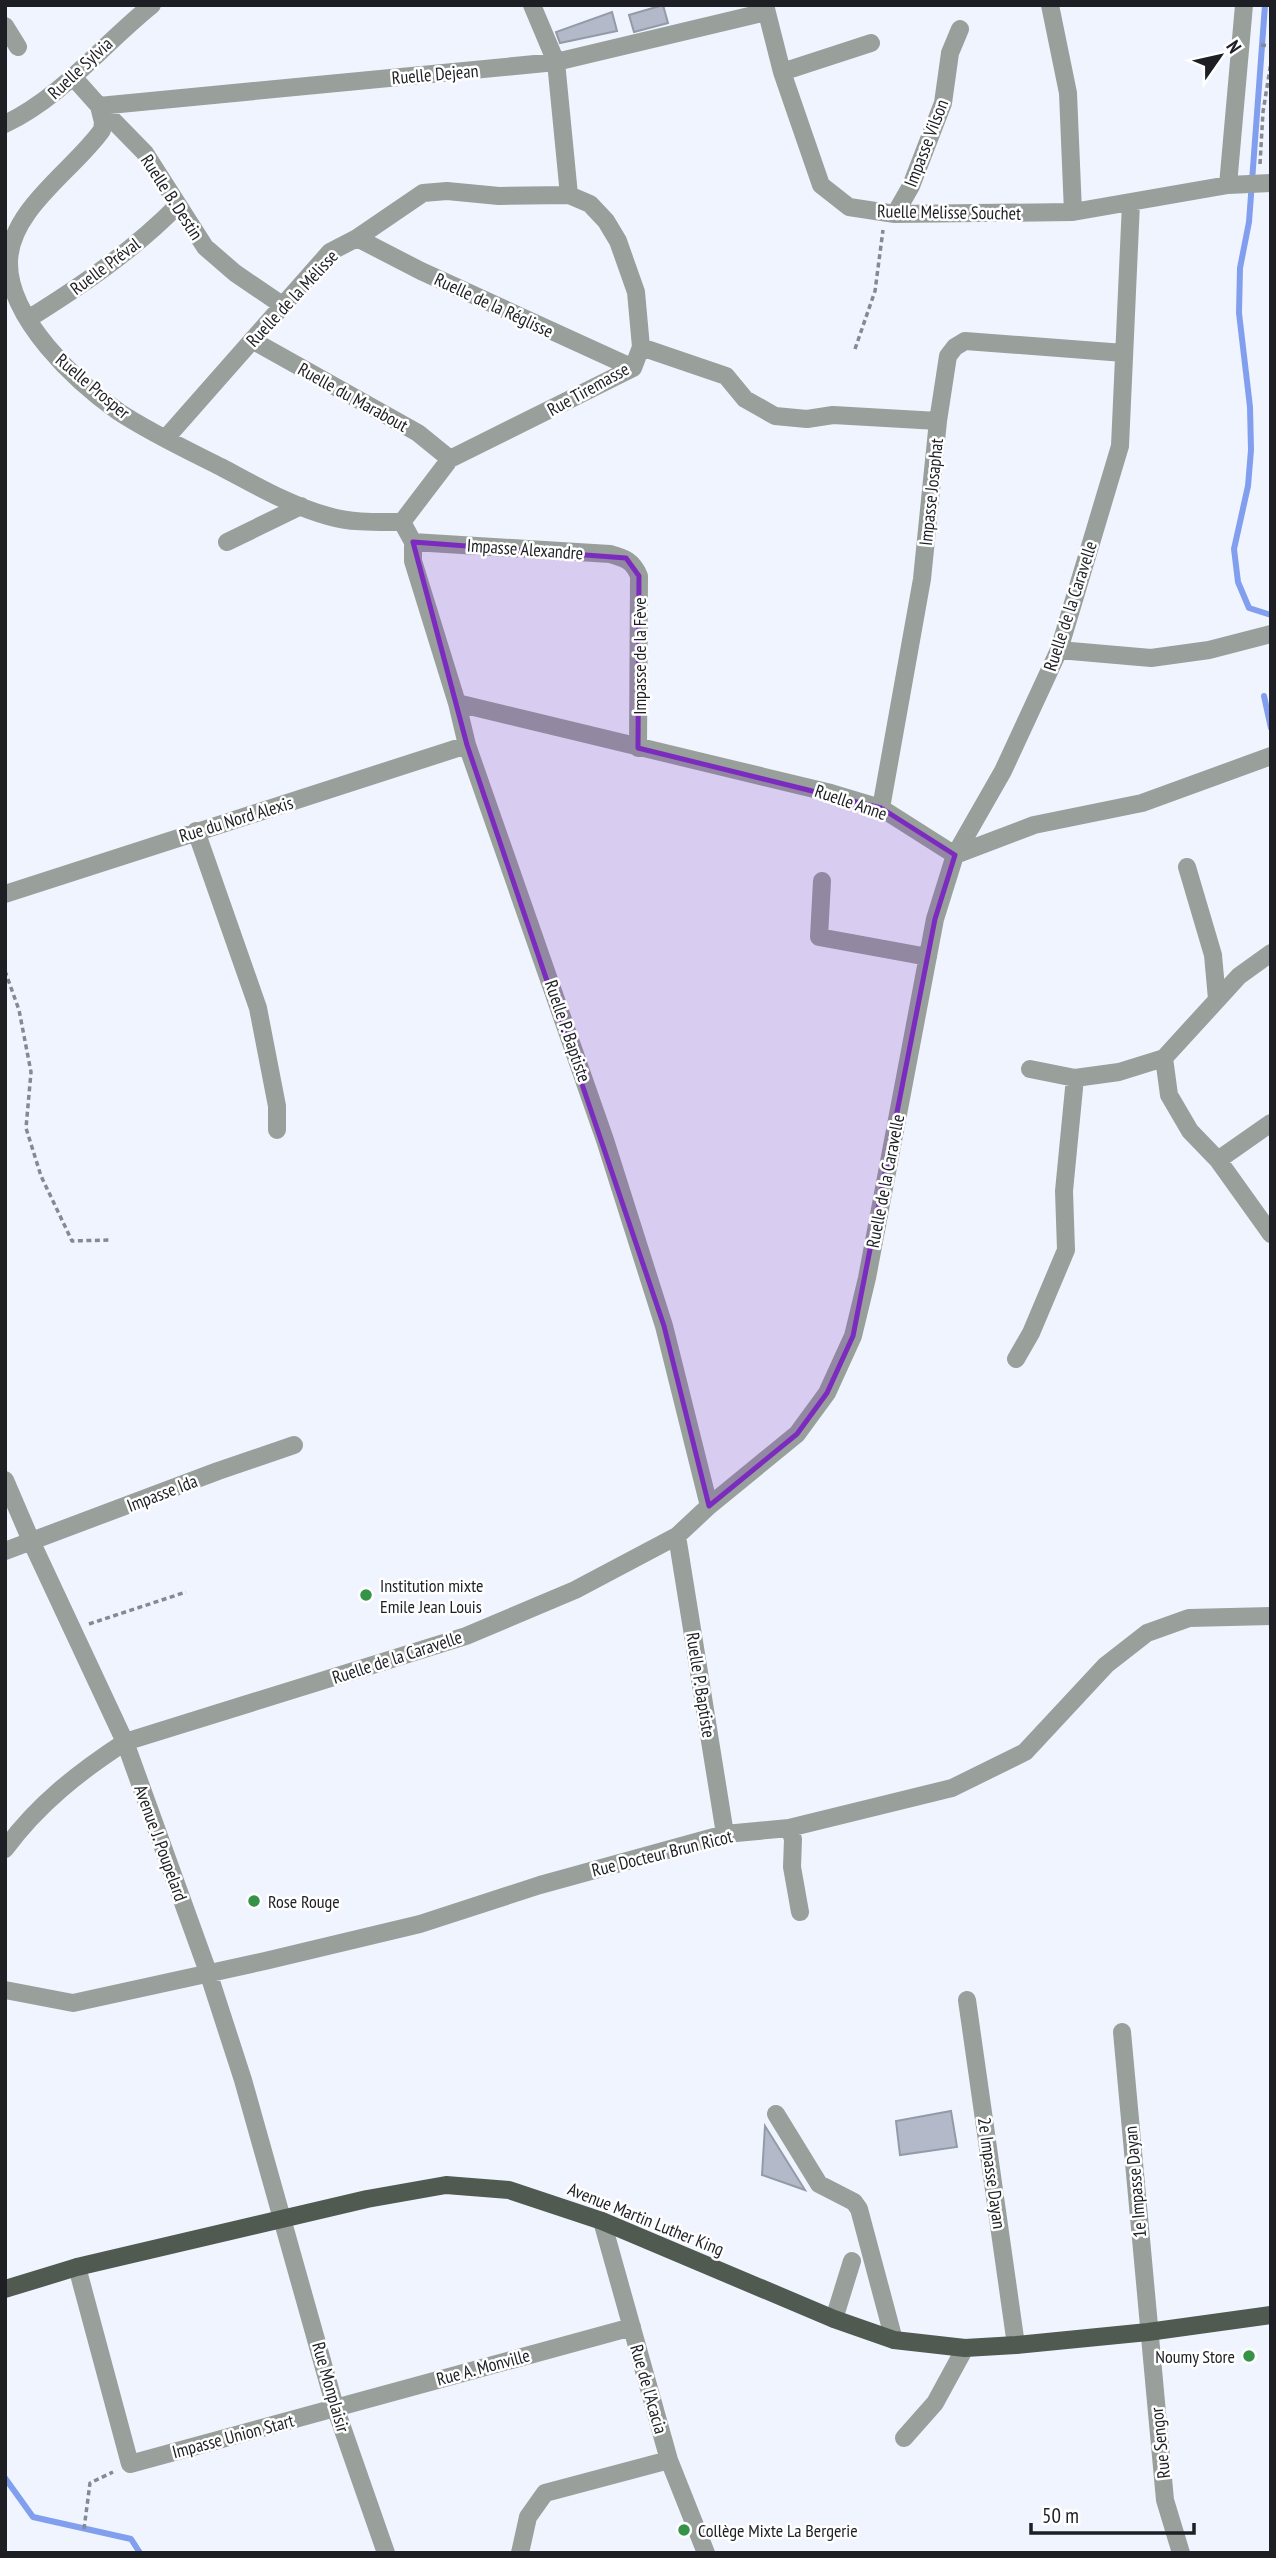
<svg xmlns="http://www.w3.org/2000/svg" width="1276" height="2558" viewBox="0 0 1276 2558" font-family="'PT Sans Narrow',sans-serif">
  <rect width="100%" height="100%" fill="#f0f4fe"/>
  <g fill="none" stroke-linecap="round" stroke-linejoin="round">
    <path stroke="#819fee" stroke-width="6" d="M1265 5 1249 222 1240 268 1239 313 1250 407 1251 450 1248 486 1234 549 1238 582 1249 608 1271 615
      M1264 696 1271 728
      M5 2478 33 2517 131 2539 140 2553"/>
  </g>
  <path fill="#b3b9c8" stroke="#939aa8" stroke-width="2" d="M663 5 668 23 634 32 629 15Z
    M612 12 617 31 560 43 556 32Z
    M951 2111 957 2147 900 2155 896 2121Z
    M765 2126 805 2190 762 2175Z"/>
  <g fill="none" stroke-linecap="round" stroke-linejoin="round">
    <path stroke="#868990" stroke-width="3.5" stroke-dasharray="5 3.5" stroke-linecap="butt" d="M1261 45 1271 46
      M1260 164 1263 112 1271 62
      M855 349 875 291 883 230
      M5 971 19 1010 31 1072 26 1128 41 1176 72 1241 110 1240
      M89 1624 186 1592
      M84 2529 90 2483 113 2472"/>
    <path stroke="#999f9a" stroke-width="18" d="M532 5 556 62 569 195 590 204 606 221 618 241 636 292 641 347 633 368 450 459 402 522 413 542V561L457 703 467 745 605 1140 664 1326 709 1506
      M765 5 782 72 821 185 849 207 895 214 1073 212 1228 185 1271 183
      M1050 5 1068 93 1073 212
      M5 26 18 47
      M782 72 871 43
      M74 78 99 106 145 153 205 247 235 273 282 305
      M5 124C63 96 102 45 152 5
      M1228 185 1244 5
      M895 214 911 186 943 103 950 53 960 29
      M357 238 421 271 633 368
      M28 319C81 286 134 250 178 205
      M252 340 418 433 450 459
      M641 347 726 376 745 399 775 416 807 419 833 415 938 421
      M166 438 330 252 357 238 423 193 447 191 499 196 569 195
      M402 522C377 522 352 523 328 516 291 506 255 485 221 467 187 450 151 433 119 412 76 382 8 318 9 262 10 209 74 170 102 130L103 122 99 106 556 62 766 12
      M227 542 301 506
      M413 542 610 554C625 558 633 561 639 576L638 748
      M1059 650 1151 658 1209 650 1271 634
      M457 703 831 793 881 808 955 855 1034 825 1142 803 1271 756
      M881 808 922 579 938 421 948 356 955 347 965 341 1124 353
      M196 831 258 1008 277 1106V1130
      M1187 867 1213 955 1217 999
      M822 881 819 937 928 957
      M5 894 467 745
      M1164 1058 1169 1095 1190 1131 1218 1160 1271 1234
      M1030 1069 1075 1078 1119 1072 1164 1058 1239 976 1271 953
      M1218 1160 1271 1123
      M1016 1359 1031 1333 1066 1250 1064 1191 1075 1078
      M5 1480 32 1543 125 1742 208 1972 243 2080 335 2407 386 2553
      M677 1536 725 1834
      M5 1551 218 1471 294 1445
      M789 1828 793 1839 792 1867 800 1912
      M5 1849C38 1804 79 1772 125 1742L466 1636 575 1590 677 1536 709 1506 797 1434 827 1393 853 1336 867 1278 935 919 955 855 1003 771 1059 650 1120 446 1131 203
      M5 1990 73 2003 265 1961 420 1924 540 1885 725 1834 789 1828 952 1788 1025 1752 1106 1665 1147 1633 1189 1618 1271 1616
      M967 2000 1016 2345
      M1122 2032 1165 2500 1181 2553
      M776 2114 819 2184 854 2202 859 2209 894 2340
      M602 2221 669 2460 706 2553
      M77 2267 130 2464 632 2327
      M834 2319 852 2261
      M904 2438 935 2403 965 2348
      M520 2553 528 2517 545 2493 669 2460"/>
    <path stroke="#505a51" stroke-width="18" d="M5 2289 77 2267 367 2199 446 2185 509 2190 602 2221 834 2319 894 2340 965 2348 1016 2345 1148 2332 1271 2315"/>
  </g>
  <path fill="#7b2cbf" fill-opacity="0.2" stroke="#7b2cbf" stroke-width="5" stroke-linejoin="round" d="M413 542 626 558 639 576 638 748 881 808 955 855 935 919 853 1336 827 1393 797 1434 709 1506 664 1326 467 745Z"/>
  <g fill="#349346" stroke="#fff" stroke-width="2.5">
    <circle cx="366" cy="1595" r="7"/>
    <circle cx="254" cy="1901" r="7"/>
    <circle cx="1249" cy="2356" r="7"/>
    <circle cx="684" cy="2530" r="7"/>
  </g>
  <g text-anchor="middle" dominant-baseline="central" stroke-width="5" stroke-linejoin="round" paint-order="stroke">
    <g font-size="18" fill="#1d1f24" stroke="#fff">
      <text transform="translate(80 68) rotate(-43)">Ruelle Sylvia</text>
      <text transform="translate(435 74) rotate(-5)">Ruelle Dejean</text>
      <text transform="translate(926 143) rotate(-69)">Impasse Vilson</text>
      <text transform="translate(172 197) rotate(57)">Ruelle B. Destin</text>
      <text transform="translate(949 212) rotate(1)">Ruelle Melisse Souchet</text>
      <text transform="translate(105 266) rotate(-37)">Ruelle Préval</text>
      <text transform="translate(292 298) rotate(-47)">Ruelle de la Mélisse</text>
      <text transform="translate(494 305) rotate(25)">Ruelle de la Réglisse</text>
      <text transform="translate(93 386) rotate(40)">Ruelle Prosper</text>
      <text transform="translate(588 389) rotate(-29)">Rue Tiremasse</text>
      <text transform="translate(353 397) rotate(29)">Ruelle du Marabout</text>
      <text transform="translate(931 492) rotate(-84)">Impasse Josaphat</text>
      <text transform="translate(525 549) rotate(4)">Impasse Alexandre</text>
      <text transform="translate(1070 606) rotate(-72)">Ruelle de la Caravelle</text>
      <text transform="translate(639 656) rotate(-90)">Impasse de la Fève</text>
      <text transform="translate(851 802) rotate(19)">Ruelle Anne</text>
      <text transform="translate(236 819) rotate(-17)">Rue du Nord Alexis</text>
      <text transform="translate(568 1031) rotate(71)">Ruelle P. Baptiste</text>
      <text transform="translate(885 1181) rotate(-79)">Ruelle de la Caravelle</text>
      <text transform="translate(162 1493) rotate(-21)">Impasse Ida</text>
      <text transform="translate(397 1657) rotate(-18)">Ruelle de la Caravelle</text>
      <text transform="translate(701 1685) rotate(81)">Ruelle P. Baptiste</text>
      <text transform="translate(161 1843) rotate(70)">Avenue J. Poupelard</text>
      <text transform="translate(662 1853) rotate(-14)">Rue Docteur Brun Ricot</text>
      <text transform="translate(992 2173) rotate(82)">2e Impasse Dayan</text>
      <text transform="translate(1135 2182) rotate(-95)">1e Impasse Dayan</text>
      <text transform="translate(646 2219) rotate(22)">Avenue Martin Luther King</text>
      <text transform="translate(483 2367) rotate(-15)">Rue A. Monville</text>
      <text transform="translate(331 2387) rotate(74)">Rue Monplaisir</text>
      <text transform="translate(649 2389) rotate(74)">Rue de l'Acacia</text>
      <text transform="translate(233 2436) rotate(-15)">Impasse Union Start</text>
      <text transform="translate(1160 2443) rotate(-96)">Rue Sengor</text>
    </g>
    <g font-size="18" fill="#1d1f24" stroke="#fff" text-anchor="start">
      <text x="380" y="1585">Institution mixte<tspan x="380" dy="21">Emile Jean Louis</tspan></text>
      <text x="268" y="1901">Rose Rouge</text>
      <text x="1235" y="2356" text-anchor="end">Noumy Store</text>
      <text x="698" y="2530">Collège Mixte La Bergerie</text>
    </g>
  </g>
  <rect width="1276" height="2558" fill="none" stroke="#1d1f24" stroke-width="14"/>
  <g transform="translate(1220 56) rotate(56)" stroke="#ffffff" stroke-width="5" paint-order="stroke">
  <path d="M0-5L12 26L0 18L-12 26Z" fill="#1d1f24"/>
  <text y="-10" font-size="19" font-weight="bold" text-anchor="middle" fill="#1d1f24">N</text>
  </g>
  <path d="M1031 2523v10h163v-10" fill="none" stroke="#1d1f24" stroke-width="3.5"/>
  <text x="1042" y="2523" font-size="21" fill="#1d1f24" stroke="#ffffff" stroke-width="5" paint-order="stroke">50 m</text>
</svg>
